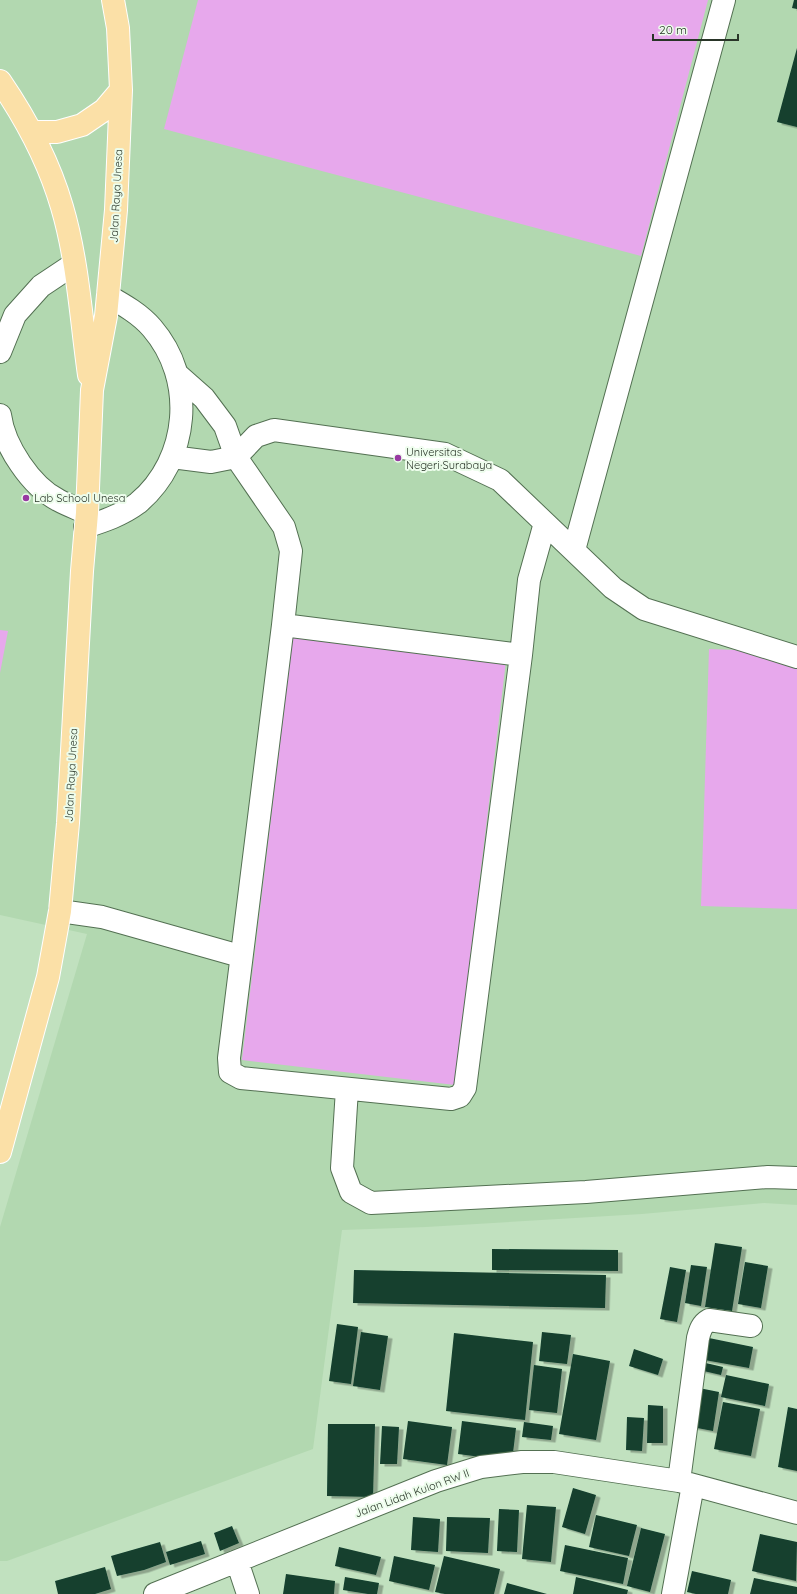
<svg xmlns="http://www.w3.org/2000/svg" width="797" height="1594" viewBox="0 0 797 1594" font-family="Quicksand,sans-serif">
  <defs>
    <filter id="shadow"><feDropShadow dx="4.5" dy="2.5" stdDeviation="0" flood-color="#0004"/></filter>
  </defs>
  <rect width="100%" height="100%" fill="#c1e1bf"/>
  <path fill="#b2d8b0" d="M0 0H797V1205L764 1203 642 1214 426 1227 342 1230 313 1449 7 1561H0V1227L87 934 0 915Z"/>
  <path fill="#e7a8ec" d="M198 0H708L641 256 164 129Z
    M0 630 8 631 0 673Z
    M293 635 506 661 455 1085 242 1060Z
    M709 649 797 652V909L701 906Z"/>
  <path fill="#133f2e" filter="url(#shadow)" d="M794 0H797V9L792 8Z
    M797 48V127L777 122Z
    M715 1243 742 1247 732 1311 705 1307Z
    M492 1249 618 1250V1271L492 1270Z
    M745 1262 768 1266 761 1308 738 1304Z
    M691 1265 707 1267 701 1306 685 1303Z
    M670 1267 686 1270 677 1322 660 1319Z
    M354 1270 606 1275 605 1308 353 1303Z
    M337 1324 358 1327 351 1384 329 1381Z
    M361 1332 388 1336 380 1390 353 1386Z
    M542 1332 571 1335 567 1364 539 1361Z
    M454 1333 533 1342 525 1420 446 1411Z
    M704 1337 753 1347 749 1368 699 1359Z
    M634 1349 663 1359 658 1375 629 1366Z
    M573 1354 610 1361 596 1440 559 1434Z
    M697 1361 723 1367 721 1375 695 1369Z
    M534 1365 562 1369 557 1413 529 1410Z
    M726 1375 769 1384 765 1406 721 1397Z
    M699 1388 719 1392 713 1431 692 1427Z
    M723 1402 760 1409 751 1456 714 1449Z
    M648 1405 663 1406V1443H647Z
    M788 1407 797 1409V1471L778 1467Z
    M627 1417 644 1418 642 1451 626 1450Z
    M408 1421 452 1427 447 1465 403 1459Z
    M462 1421 516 1428 512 1461 458 1454Z
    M524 1422 553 1426 551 1440 522 1437Z
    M328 1424H375L373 1497 327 1496Z
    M382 1426 399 1427 397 1464H380Z
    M573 1488 596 1495 585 1534 562 1527Z
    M527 1505 556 1507 551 1562 522 1559Z
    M499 1509 519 1510 517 1552 497 1551Z
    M596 1515 637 1525 629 1556 589 1547Z
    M413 1517 440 1519 438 1552 411 1550Z
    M447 1517 490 1518 488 1553 446 1551Z
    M232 1526 239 1543 220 1551 214 1533Z
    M641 1528 665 1534 650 1592 627 1586Z
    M760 1534 797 1542 796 1581 752 1571Z
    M201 1541 205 1554 170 1565 166 1552Z
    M160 1542 166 1562 144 1570 117 1576 111 1556Z
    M565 1545 628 1558 623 1584 560 1571Z
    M339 1547 381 1557 376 1575 335 1566Z
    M394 1556 435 1565 429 1590 389 1581Z
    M444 1556 500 1569 494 1594H445L435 1592Z
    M105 1567 111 1589 95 1594H58L55 1581Z
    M692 1571 731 1580 728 1594H696L687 1592Z
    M286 1574 335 1581 334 1594H283Z
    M345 1577 379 1583 377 1594H368L343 1590Z
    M576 1577 628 1590 627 1594H573Z
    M754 1578 797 1587V1594H750Z
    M507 1583 547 1594H504Z"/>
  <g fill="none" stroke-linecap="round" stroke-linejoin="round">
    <g stroke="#537052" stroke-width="24">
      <path id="minor" d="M0 352 15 315 41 286 74 264
        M178 375 204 398 225 426 236 457 284 527 291 551 283 625
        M0 415C4 446 31 486 58 500 67 505 78 509 87 513
        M172 457 211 462 236 457 256 436 274 430 445 454 500 480 613 588 644 609 797 657
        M85 527C104 521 122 515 138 503 190 459 196 379 152 328 140 314 124 305 108 296
        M574 550 724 0
        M283 625 521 655 465 1088 460 1096 451 1099 241 1078 230 1072 229 1058Z
        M521 655 529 580 545 523
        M60 911 102 917 240 956
        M347 1089 342 1168 351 1192 371 1203 586 1192 768 1177 797 1178
        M679 1481 698 1338C700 1330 702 1324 709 1320L751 1326
        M237 1561 248 1594
        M155 1594 436 1481 481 1467 522 1462H554L679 1481 797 1513
        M673 1594 693 1485"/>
    </g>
    <g stroke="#fff" stroke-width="24">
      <path id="major" d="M0 81C26 119 49 162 62 207 78 261 81 319 89 375
        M31 132H57L82 125 104 110 121 90
        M0 1152 48 977 60 911 68 823 82 571 87 513 92 390 106 316 116 210 121 90 118 28 113 0"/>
    </g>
    <use href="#minor" stroke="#fff" stroke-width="22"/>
    <use href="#major" stroke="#fbe0a7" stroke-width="22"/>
  </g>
  <g fill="#9839a2" stroke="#edfdec" stroke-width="1.5">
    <circle cx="398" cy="458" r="4"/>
    <circle cx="26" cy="498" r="4"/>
  </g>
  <g text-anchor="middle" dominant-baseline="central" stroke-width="4" stroke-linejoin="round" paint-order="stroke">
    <g font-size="11" fill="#293528" stroke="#edfdec">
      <text transform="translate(116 196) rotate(-87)">Jalan Raya Unesa</text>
      <text transform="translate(71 775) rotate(-87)">Jalan Raya Unesa</text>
      <text transform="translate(412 1493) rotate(-20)">Jalan Lidah Kulon RW II</text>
    </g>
    <g font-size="11" fill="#293528" stroke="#edfdec" text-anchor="start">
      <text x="406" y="452">Universitas<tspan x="406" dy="13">Negeri Surabaya</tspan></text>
      <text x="34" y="498">Lab School Unesa</text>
    </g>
  </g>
  <path d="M653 34v6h85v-6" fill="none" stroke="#293528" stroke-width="2"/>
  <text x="659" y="34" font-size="12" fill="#293528" stroke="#edfdec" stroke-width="3" paint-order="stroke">20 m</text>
</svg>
